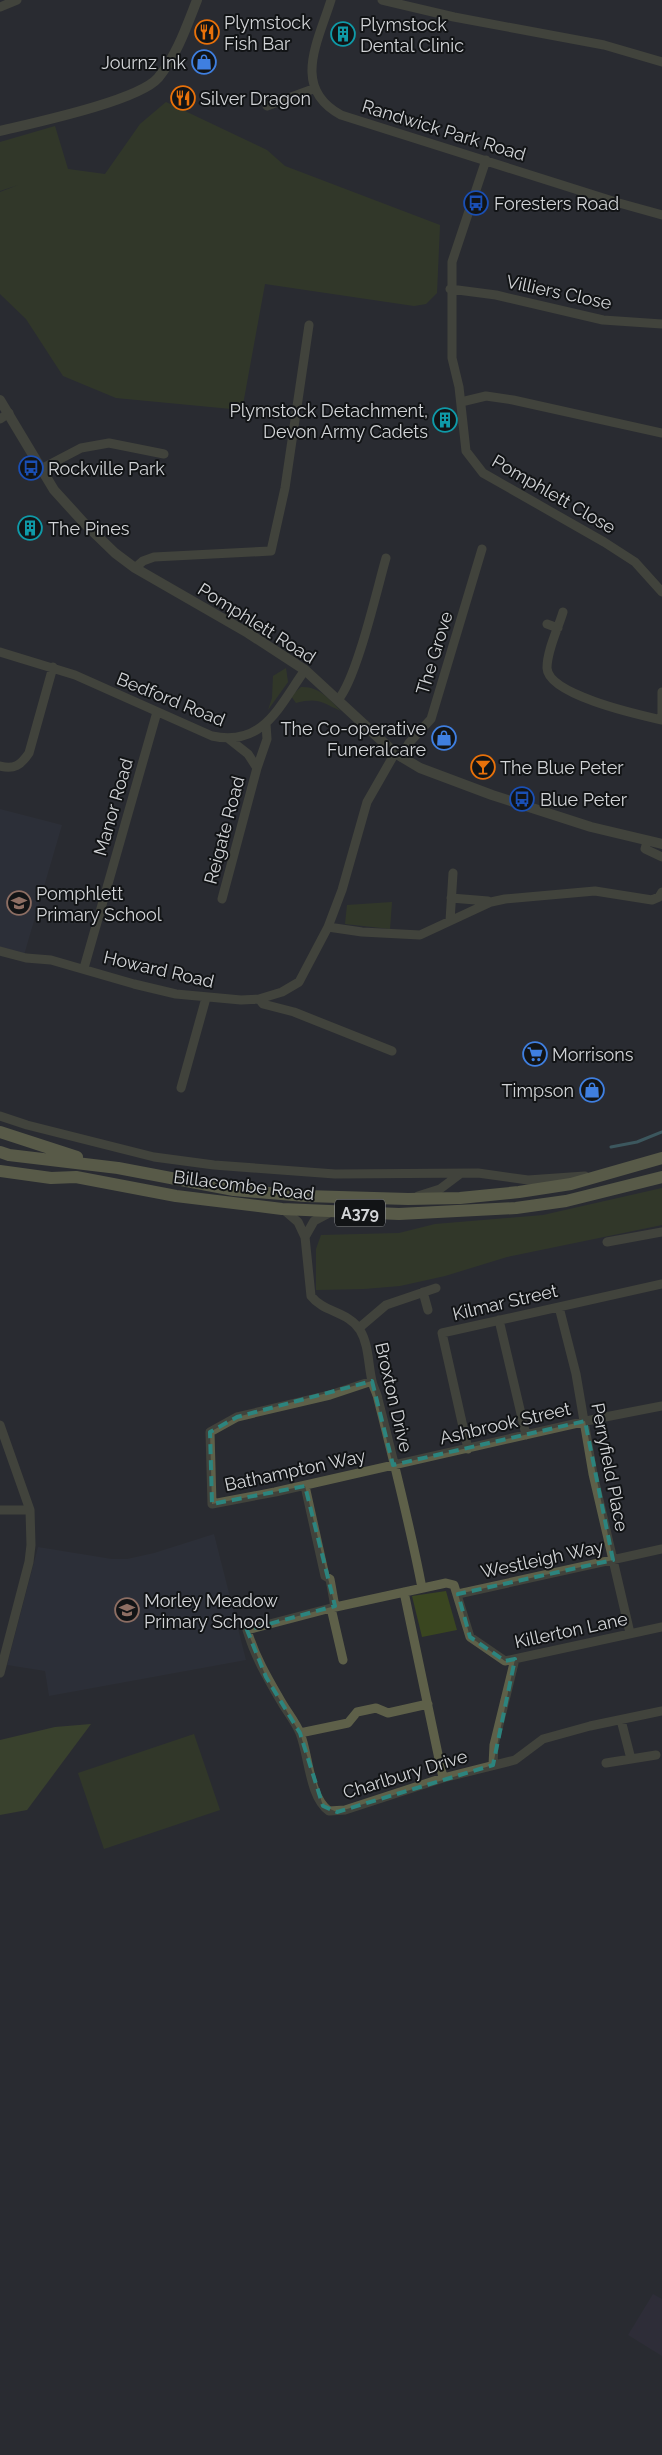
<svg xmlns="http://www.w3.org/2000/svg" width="662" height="2455" viewBox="0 0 662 2455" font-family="Raleway,sans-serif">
  <rect width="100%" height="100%" fill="#292b31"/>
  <path fill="#303440" d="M0 809 62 825 24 955 0 948Z
    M214 1534 246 1660 49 1696 45 1671 7 1665 38 1547 112 1559H127L154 1553Z"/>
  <path fill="#333041" d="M653 2294 662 2299V2356L628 2335Z"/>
  <path fill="#3a4620" d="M166 102 267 150 285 166 440 225 437 293 426 304 414 306 265 284 242 410 116 398 63 376 26 319 0 294V192L18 185 0 191V142L55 126 68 169 105 174 140 124Z
    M286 668 288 682 268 710 272 698 273 676Z
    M301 687C319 686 329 699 341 711 322 703 319 697 296 703L291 696Z
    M392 902 390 929 345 924 347 905Z
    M662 1188V1225L507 1257 445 1276 400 1286 364 1289 316 1290V1249L321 1235 399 1233 435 1224 543 1215Z
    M446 1591 457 1630 422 1637 412 1596Z
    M194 1734 220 1810 104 1849 78 1773Z"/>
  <path fill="#4c5b29" d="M91 1724 27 1810 0 1815V1740L55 1727Z"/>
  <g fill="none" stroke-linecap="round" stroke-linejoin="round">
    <path stroke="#538d94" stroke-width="3" d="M611 1147 637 1142 662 1132"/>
    <path stroke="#5e6049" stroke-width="9" d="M331 0C318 42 291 88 341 115L619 203 662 215
      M382 0 454 17 604 45 662 62
      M0 7 17 0
      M267 106 313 89
      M486 160 452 262V358L459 387 466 451 483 473 604 542 635 562 662 592
      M450 289 496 295 603 320 662 324
      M461 402 486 396 513 400 662 433
      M0 419 9 413
      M41 469 81 448 109 443 164 454
      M135 568 143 561 154 557 271 551 285 488 309 325
      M563 612C558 629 547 650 547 668 548 695 640 715 662 720
      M547 624 558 628
      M0 652 75 675 212 736C264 747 279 706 305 670
      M662 692V715
      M338 700C357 678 377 589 386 558
      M401 757 409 743 431 719 482 549
      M0 766C14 770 21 765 29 753L53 667
      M257 768 267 739 266 724
      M647 842 645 849 662 857
      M451 898 488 901
      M222 899 257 768 248 754 229 739
      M450 921 453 873
      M328 927 362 932 420 935 491 902 505 899 595 891 652 900 659 897 662 892
      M0 951 26 958 51 960 134 984 176 994 241 1000 259 999 282 992 299 982 328 927 342 890 367 802 395 753
      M84 968 157 712
      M259 999 263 1004 294 1012 392 1051
      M181 1088 206 998
      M0 1116 27 1125 154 1157 214 1165 335 1174 478 1173 528 1180 585 1176
      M418 1196 440 1189 460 1174
      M283 1209 298 1222 305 1237 311 1296C324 1313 348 1311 360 1330 369 1345 368 1364 372 1381 373 1387 377 1393 378 1399 394 1462 410 1525 422 1588
      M305 1237 314 1221 331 1212
      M607 1242 662 1232
      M423 1292 428 1310
      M559 1307 576 1374 593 1474 630 1633
      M499 1320 526 1435
      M359 1328 386 1305 436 1288
      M372 1381 330 1395 237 1417 210 1432 212 1504 275 1492 600 1418 662 1406
      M0 1425 30 1510 31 1545 29 1562 0 1673
      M468 1449 442 1333 662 1284
      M305 1486 325 1576 330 1579 335 1607
      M0 1510H30
      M404 1592 443 1778
      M458 1594 662 1549
      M331 1608 343 1660
      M662 1627 505 1661 470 1637 454 1585 446 1583 331 1608 247 1630C255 1657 268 1679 282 1703 288 1713 296 1723 300 1733 309 1755 309 1797 329 1811L345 1810 443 1778 515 1760 543 1739 590 1726 662 1711
      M621 1720 631 1759
      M300 1733 348 1723 357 1712 376 1708 388 1713 428 1704
      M606 1763 656 1755
      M493 1765 494 1745 515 1659"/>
    <path stroke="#5e6049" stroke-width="10" d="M0 131C33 123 138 101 158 78 177 55 186 28 197 0
      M0 400 54 490 84 523 115 553 135 568 248 633 305 670 395 753 420 768 492 795 591 827 662 844"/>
    <path stroke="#909365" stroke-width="12" d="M0 1132 77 1157
      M0 1152 9 1155 118 1168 234 1190 305 1196 408 1199 460 1198 519 1192 571 1184 662 1158
      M0 1171 51 1178 76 1177 176 1196 282 1209 399 1214 516 1208 566 1201 662 1177"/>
  </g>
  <path d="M0 0H662V2455H0ZM372 1381 393 1465 585 1421 613 1560 458 1594 470 1637 505 1661 515 1659 493 1765 337 1812 323 1806 300 1733 266 1677 247 1630 335 1606 305 1486 212 1504 210 1432 237 1417Z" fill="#292b31" fill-opacity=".55" fill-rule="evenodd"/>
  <path fill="none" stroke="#2c847e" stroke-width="4" stroke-dasharray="10 6" stroke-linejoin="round" d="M372 1381 393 1465 585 1421 613 1560 458 1594 470 1637 505 1661 515 1659 493 1765 337 1812 323 1806 300 1733 266 1677 247 1630 335 1606 305 1486 212 1504 210 1432 237 1417Z"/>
  <defs>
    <g id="restaurant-ring" transform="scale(1.25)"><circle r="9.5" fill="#121416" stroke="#e8710a" stroke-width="1.5"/><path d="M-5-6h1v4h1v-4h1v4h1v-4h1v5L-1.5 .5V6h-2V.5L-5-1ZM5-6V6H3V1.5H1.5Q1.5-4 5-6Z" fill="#e8710a"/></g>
    <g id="building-ring" transform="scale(1.25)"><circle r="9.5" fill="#121416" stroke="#0f9aa8" stroke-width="1.5"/><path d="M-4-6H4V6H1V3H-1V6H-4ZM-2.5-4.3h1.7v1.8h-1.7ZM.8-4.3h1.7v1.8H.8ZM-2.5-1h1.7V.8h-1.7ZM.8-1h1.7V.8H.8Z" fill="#0f9aa8"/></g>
    <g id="shop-ring" transform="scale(1.25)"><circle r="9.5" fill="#121416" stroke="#3f7fe0" stroke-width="1.5"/><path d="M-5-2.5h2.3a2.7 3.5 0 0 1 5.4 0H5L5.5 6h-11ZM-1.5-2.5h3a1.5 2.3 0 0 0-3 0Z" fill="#3f7fe0"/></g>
    <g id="bus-ring" transform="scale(1.25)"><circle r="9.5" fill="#121416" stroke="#1a4fb4" stroke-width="1.5"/><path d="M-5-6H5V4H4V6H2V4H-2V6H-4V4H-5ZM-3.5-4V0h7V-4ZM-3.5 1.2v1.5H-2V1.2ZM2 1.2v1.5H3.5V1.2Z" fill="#1a4fb4"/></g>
    <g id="bar-ring" transform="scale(1.25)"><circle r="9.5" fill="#121416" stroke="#e8710a" stroke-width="1.5"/><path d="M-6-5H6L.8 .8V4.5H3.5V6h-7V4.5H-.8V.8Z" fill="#e8710a"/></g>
    <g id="school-ring" transform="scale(1.25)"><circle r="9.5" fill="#121416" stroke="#8d6e63" stroke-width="1.5"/><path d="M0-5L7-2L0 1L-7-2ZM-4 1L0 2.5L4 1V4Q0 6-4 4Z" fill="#8d6e63"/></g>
    <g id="supermarket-ring" transform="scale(1.25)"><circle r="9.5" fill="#121416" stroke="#3f7fe0" stroke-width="1.5"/><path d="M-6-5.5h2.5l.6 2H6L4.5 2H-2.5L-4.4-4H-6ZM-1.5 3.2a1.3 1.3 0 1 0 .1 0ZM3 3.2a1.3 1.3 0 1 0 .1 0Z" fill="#3f7fe0"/></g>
  </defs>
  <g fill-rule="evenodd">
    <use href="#restaurant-ring" x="207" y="32"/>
    <use href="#building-ring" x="343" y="34"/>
    <use href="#shop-ring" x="204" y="62"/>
    <use href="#restaurant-ring" x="183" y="98"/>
    <use href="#bus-ring" x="476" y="203"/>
    <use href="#building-ring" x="445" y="420"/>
    <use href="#bus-ring" x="31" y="468"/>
    <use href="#building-ring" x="30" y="528"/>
    <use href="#shop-ring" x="444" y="738"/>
    <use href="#bar-ring" x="483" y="767"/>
    <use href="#bus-ring" x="522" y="799"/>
    <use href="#school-ring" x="19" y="903"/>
    <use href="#supermarket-ring" x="535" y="1054"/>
    <use href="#shop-ring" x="592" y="1090"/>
    <use href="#school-ring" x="127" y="1610"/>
  </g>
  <g text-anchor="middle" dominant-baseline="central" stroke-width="4" stroke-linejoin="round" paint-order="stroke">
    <rect fill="#121416" stroke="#989a9d" stroke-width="1" x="335" y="1199.5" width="50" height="27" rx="4"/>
    <g font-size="16" font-weight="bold" fill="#d2d4d7">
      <text x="360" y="1213">A379</text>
    </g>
    <g font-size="18" fill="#d2d4d7" stroke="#121416" text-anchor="start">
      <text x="224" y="22">Plymstock<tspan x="224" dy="21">Fish Bar</tspan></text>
      <text x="360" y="24">Plymstock<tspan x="360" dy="21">Dental Clinic</tspan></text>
      <text x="186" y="62" text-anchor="end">Journz Ink</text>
      <text x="200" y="98">Silver Dragon</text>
      <text x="494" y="203">Foresters Road</text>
      <text x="428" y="410" text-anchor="end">Plymstock Detachment,<tspan x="428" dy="21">Devon Army Cadets</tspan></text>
      <text x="48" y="468">Rockville Park</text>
      <text x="48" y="528">The Pines</text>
      <text x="426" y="728" text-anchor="end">The Co-operative<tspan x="426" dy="21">Funeralcare</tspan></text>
      <text x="500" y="767">The Blue Peter</text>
      <text x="540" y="799">Blue Peter</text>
      <text x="36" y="893">Pomphlett<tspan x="36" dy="21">Primary School</tspan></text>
      <text x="552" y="1054">Morrisons</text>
      <text x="574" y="1090" text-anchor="end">Timpson</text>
      <text x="144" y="1600">Morley Meadow<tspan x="144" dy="21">Primary School</tspan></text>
    </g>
    <g font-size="18" fill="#d2d4d7" stroke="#121416">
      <text transform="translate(444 130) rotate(17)">Randwick Park Road</text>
      <text transform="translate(559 292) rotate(12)">Villiers Close</text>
      <text transform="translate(554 494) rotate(30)">Pomphlett Close</text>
      <text transform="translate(257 623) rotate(32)">Pomphlett Road</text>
      <text transform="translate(434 653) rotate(-73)">The Grove</text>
      <text transform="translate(171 699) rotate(22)">Bedford Road</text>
      <text transform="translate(113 807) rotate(-74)">Manor Road</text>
      <text transform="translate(224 830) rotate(-75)">Reigate Road</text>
      <text transform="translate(159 969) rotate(13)">Howard Road</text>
      <text transform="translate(244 1185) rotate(7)">Billacombe Road</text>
      <text transform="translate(505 1302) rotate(-13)">Kilmar Street</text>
      <text transform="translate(394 1397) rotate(77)">Broxton Drive</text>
      <text transform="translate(505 1423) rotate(-13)">Ashbrook Street</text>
      <text transform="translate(610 1467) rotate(79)">Perryfield Place</text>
      <text transform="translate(295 1470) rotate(-12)">Bathampton Way</text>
      <text transform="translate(542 1559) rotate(-12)">Westleigh Way</text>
      <text transform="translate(571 1630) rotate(-12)">Killerton Lane</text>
      <text transform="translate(405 1774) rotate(-17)">Charlbury Drive</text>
    </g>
  </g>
</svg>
